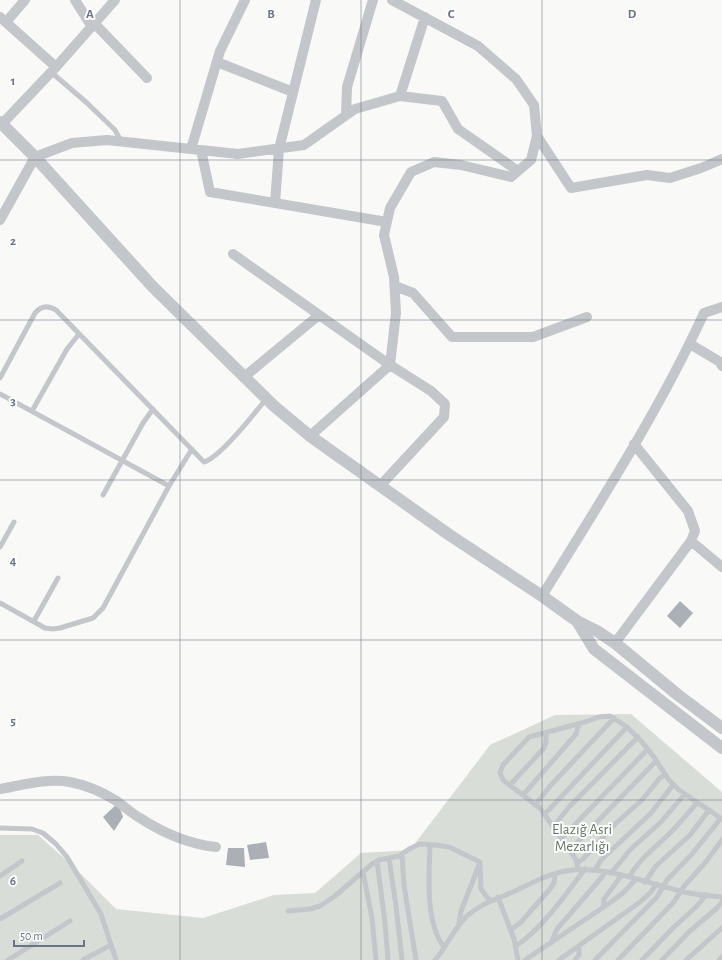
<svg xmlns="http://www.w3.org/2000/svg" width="722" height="960" viewBox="0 0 722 960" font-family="'Alegreya Sans',sans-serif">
  <rect width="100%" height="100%" fill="#f9f9f7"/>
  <path fill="#d8ded7" d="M631 714 722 792V960H0V835H38L73 866 116 909 203 918 274 895 315 893 361 853 410 850 490 745 555 715Z"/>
  <path fill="#abb0b7" d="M680 601 693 613 680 628 667 616Z
    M118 803 123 817 114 831 103 817Z
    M266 842 269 858 250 860 247 845Z
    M228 848H244L245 867 226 865Z"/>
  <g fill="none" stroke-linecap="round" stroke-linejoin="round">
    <path stroke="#c3c6ca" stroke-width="5" d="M51 72 87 103 115 130 121 141
      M0 378 35 313C41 306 48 305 56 310L204 462C219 458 255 413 266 399
      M0 394 169 486
      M32 411 67 349 79 334
      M103 495 143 423 153 409
      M0 547 14 522
      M0 603 45 628 53 629 60 628 93 618 103 608 169 486 192 449
      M34 621 58 578
      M510 785 544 748 546 742V733
      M523 795 576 734 579 724
      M535 805 551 785 614 718
      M544 815 627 727
      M553 827 569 807 638 737
      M0 828 32 829 43 833 56 844 67 857 101 914 116 960
      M561 839 648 749
      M430 845C429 874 425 923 444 947
      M570 850 656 761
      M402 854 404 885 416 960
      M389 858 396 906 402 960
      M377 861 385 923 388 960
      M577 863 584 858 615 824 642 800 659 779 665 774
      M579 870 575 858 540 808 503 780 500 773 503 765 529 737 585 722 599 717 610 716 627 727 642 742 654 757 668 779 679 790 722 819
      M595 870 601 860 651 813 673 785
      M363 872 372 918 376 960
      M611 873 631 849 661 822 684 795
      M0 876 22 861
      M629 877C639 860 653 849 667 836 678 826 687 814 697 803
      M645 882 656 866 690 835 709 810
      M498 897 514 939 518 960
      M603 907 604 899 621 876
      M288 911 310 909 320 906 335 896 372 864 379 860 399 856 409 849 420 844 436 845 449 847 480 862 481 889 490 901
      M0 919 60 883
      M459 924 461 911 479 865
      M511 930 521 922 550 889 554 883 555 874
      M551 943 557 929 602 877 605 872
      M516 946C542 929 566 894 585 869
      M8 960 70 921
      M83 960 111 945
      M435 960C447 947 453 929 467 916 481 903 498 899 515 891 532 883 548 874 566 871 606 864 650 885 689 893 699 895 711 896 722 897
      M525 960 611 902 623 893 636 879
      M559 960 640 902 650 893 657 884
      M575 960 579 955V946
      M595 960 657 897 667 880 692 854 721 818
      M618 960 673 903 685 885 705 863 722 840
      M642 960 674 927 696 907 706 895
      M662 960 690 931 717 908 722 902
      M686 960 722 928
      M719 960 722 957"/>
    <path stroke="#c3c6ca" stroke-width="10" d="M75 0 92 27
      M0 17 56 67
      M6 22 25 0
      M94 23 147 78
      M217 62 293 92
      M400 96 425 17
      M346 115 347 87 373 0
      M2 124 56 67 115 0
      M537 136 571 188 647 175 670 178 701 168 722 159
      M191 149 220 51 245 0
      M201 150 210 192 387 222
      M275 203 279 149 316 0
      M0 220 35 157 72 143 107 140 238 154 304 145 355 109 400 96 442 101 458 129 518 171
      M233 254 390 365 431 391 445 404 444 417 380 486
      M395 286 413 293 452 337H533L587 317
      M690 344 720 362 722 366
      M244 377 319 315
      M310 436 390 365 396 313 394 277 384 235 390 208 411 172 434 162 461 165 511 177 531 160 537 136 534 105 516 79 478 46 392 0
      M691 541 722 567
      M542 596C599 504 659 411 704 313L722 307
      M615 643 691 541 695 531 688 511 634 444
      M0 789C23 785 47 778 70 782 85 785 102 792 115 800 124 806 131 813 140 818 163 833 189 844 216 847"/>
    <path stroke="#c3c6ca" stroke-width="12" d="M0 122 35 157 152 286 274 406 310 436 448 534 542 596 577 621 597 631 615 643 678 695 722 728
      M577 621 594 649 722 748"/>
  </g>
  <path fill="none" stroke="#6b7585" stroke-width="1" stroke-opacity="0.55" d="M180 0V960M361 0V960M542 0V960M0 160H722M0 320H722M0 480H722M0 640H722M0 800H722"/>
  <g text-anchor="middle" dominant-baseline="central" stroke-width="4" stroke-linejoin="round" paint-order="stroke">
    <g font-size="15" fill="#667865" stroke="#fff">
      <text x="582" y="829">Elazığ Asri<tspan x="582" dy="17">Mezarlığı</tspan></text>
    </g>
  </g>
  <g font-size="13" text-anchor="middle" font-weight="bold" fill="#6b7585" stroke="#fff" stroke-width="4" stroke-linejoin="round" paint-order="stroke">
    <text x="90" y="18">A</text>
    <text x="271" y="18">B</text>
    <text x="451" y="18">C</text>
    <text x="632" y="18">D</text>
    <text x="13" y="85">1</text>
    <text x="13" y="245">2</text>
    <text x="13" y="405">3</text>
    <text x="13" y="565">4</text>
    <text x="13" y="725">5</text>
    <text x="13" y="885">6</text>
  </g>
  <path d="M14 940v6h70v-6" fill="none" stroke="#6b7585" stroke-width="2"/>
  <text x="20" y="940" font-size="12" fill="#6b7585" stroke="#ffffff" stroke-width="3" paint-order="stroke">50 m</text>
</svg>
